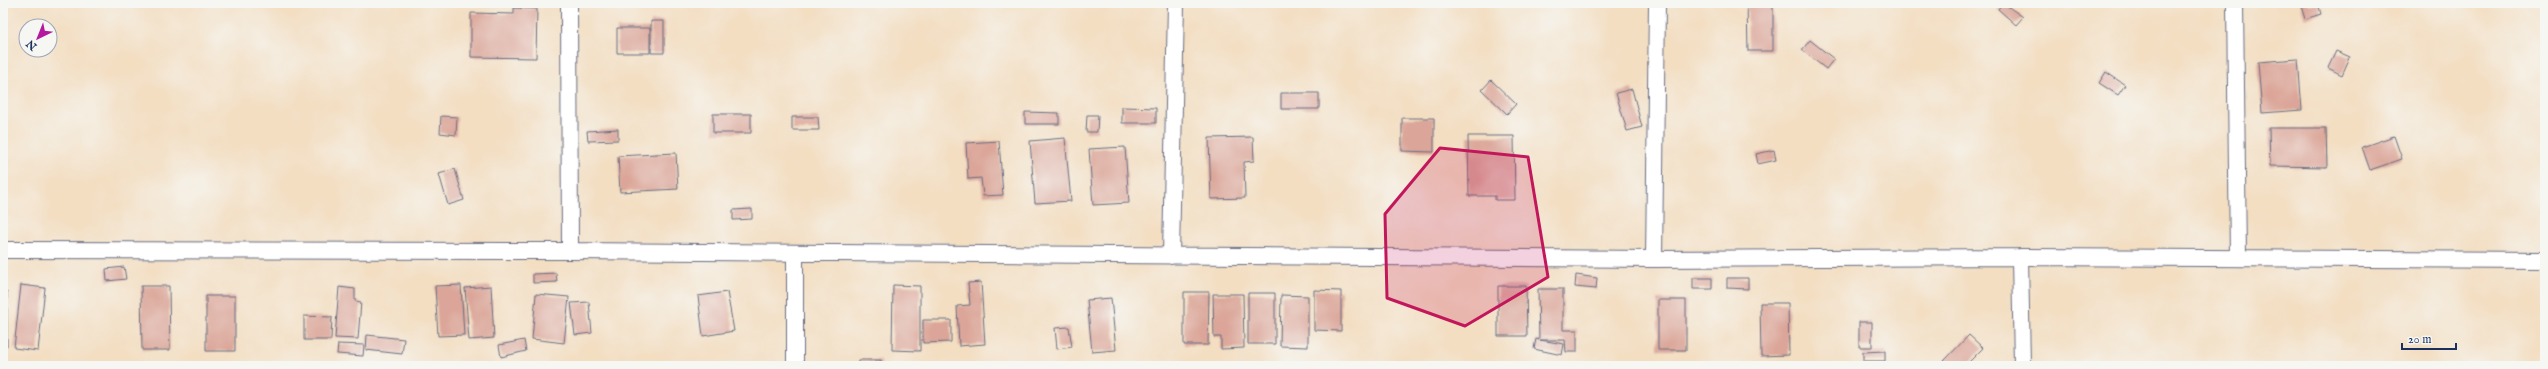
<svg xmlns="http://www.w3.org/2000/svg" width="2548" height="369" viewBox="0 0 2548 369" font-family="'IM FELL English',serif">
  <rect width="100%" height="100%" fill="#f6f6f2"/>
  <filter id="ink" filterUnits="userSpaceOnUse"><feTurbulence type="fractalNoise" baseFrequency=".025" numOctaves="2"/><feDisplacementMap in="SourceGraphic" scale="8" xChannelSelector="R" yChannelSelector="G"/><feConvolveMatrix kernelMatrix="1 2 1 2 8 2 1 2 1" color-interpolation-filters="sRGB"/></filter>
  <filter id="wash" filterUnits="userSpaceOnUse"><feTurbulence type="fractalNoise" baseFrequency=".012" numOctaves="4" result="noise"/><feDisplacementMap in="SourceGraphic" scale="16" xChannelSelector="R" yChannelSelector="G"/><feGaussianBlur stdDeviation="0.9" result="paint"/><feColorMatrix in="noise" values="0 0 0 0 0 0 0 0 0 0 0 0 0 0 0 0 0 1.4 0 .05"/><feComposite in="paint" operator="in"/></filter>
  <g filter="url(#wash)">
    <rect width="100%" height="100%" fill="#f3dec2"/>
    <g id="blocks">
      <path fill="#dba699" d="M1747 3H1773V51H1748Z
        M2003 3 2023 17 2016 25 1998 9Z
        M2300 3H2318L2321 14 2305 19Z
        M514 8 537 9 536 58 471 57V13L514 14Z
        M651 21H664V53H651Z
        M617 28H650V53H617Z
        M1810 40 1834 59 1826 69 1802 50Z
        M2336 51 2350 57 2342 75 2328 68Z
        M2298 59 2302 110 2262 113 2258 62Z
        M2106 72 2125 85 2118 95 2099 83Z
        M1491 80 1516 104 1507 114 1482 90Z
        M1632 89 1642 127 1627 131 1616 93Z
        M1281 93H1319V109H1281Z
        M1122 107 1156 108V123H1122Z
        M1025 112 1059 113V124H1025Z
        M713 114H751V133H713Z
        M1087 115H1098L1097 132H1086Z
        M441 116 457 117 456 135 440 133Z
        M792 117H818L819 130H792Z
        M1402 118H1434V152L1402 151Z
        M2269 128H2326L2327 167 2270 166Z
        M618 129V140L588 141 587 131Z
        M1468 136H1514L1515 200H1495V196H1469Z
        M2394 136 2402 159 2370 170 2362 147Z
        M1253 137 1254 161 1244 162 1245 198 1211 199 1209 138Z
        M1065 138 1071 201 1035 203 1030 141Z
        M999 141 1003 195 983 196 981 178 968 179 966 143Z
        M1125 147 1129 203 1093 205 1089 149Z
        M1774 150 1776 160 1758 164 1756 154Z
        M676 153 678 189 620 192 618 156Z
        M455 169 464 200 448 205 439 174Z
        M752 209V219L733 220V210Z
        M124 267 126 279 107 281 106 269Z
        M556 273 557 282 533 283V274Z
        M1576 275 1597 278 1596 289 1575 287Z
        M1693 278H1712V289H1693Z
        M1727 278H1748V289L1727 288Z
        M981 282 985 344 959 346 957 306 970 305 968 283Z
        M21 285 45 288 38 351 14 348Z
        M461 285 464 335 438 336 435 286Z
        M893 285 920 286V351L892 350Z
        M141 286H169L170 350H142Z
        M491 286 494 338 469 340 465 288Z
        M1498 286H1526L1527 336H1498Z
        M339 287 355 289V301L361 302 358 339 335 338Z
        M1538 289H1563V330H1577V352H1566L1565 340H1540L1564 344 1562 355 1534 349 1536 339 1539 340Z
        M1314 290 1341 291V331L1314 330Z
        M3 292H7V346H3Z
        M727 292 734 331 703 336 698 296Z
        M1184 292H1209L1208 345H1184Z
        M1248 293H1275V344H1248Z
        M536 294 569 297 564 343 532 339Z
        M1213 294H1243L1244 348 1221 349V337H1214Z
        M1281 295 1308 296V347L1280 346Z
        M206 296H235V351H206Z
        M1111 298 1116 350 1092 352 1087 300Z
        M1658 300H1686V350H1658Z
        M589 302 592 333 575 335 571 303Z
        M1760 303H1788L1789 355 1761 356Z
        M304 316 332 317 331 340H304Z
        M923 320H951V342L923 343Z
        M1859 322H1872V347H1859Z
        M1069 327 1072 347 1057 349 1055 328Z
        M367 335 404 339 402 354 366 350Z
        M1969 335 1983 348 1965 366H1949L1944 361Z
        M524 340 526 351 501 357 499 345Z
        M338 344 364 345 363 356 337 354Z
        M1885 351V361H1863V352Z
        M859 360H881V366H859Z"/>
    </g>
  </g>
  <g filter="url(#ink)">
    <use href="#blocks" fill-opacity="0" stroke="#676c81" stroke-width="1"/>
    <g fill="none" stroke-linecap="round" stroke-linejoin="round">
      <g stroke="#676c81" stroke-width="18">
        <path id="minor" d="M569 3 570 251
          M2235 3 2238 257
          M3 250 570 251 1654 259 2020 257 2545 260
          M1171 256 1176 3
          M2020 257 2022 366
          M1654 259 1657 3
          M795 366V254"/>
      </g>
      <use href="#minor" stroke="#fff" stroke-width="16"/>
    </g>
  </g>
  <path fill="#c2185b" fill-opacity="0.2" stroke="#c2185b" stroke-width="3" stroke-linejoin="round" d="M1440 148 1528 157 1548 277 1465 326 1387 298 1385 214Z"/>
  <rect width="2548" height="369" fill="none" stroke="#f6f6f2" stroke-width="16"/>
  <g transform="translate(38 38) rotate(223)"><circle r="19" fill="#f6f6f2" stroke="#9ea6b7"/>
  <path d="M0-3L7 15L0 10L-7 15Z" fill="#b5179e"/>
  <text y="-6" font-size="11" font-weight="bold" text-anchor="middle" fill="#1b2f5e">N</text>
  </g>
  <path d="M2402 343v6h54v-6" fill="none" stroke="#1b2f5e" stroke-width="2"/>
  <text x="2408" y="343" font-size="12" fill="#1b2f5e" stroke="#f6f6f2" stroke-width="3" paint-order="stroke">20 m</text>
</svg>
